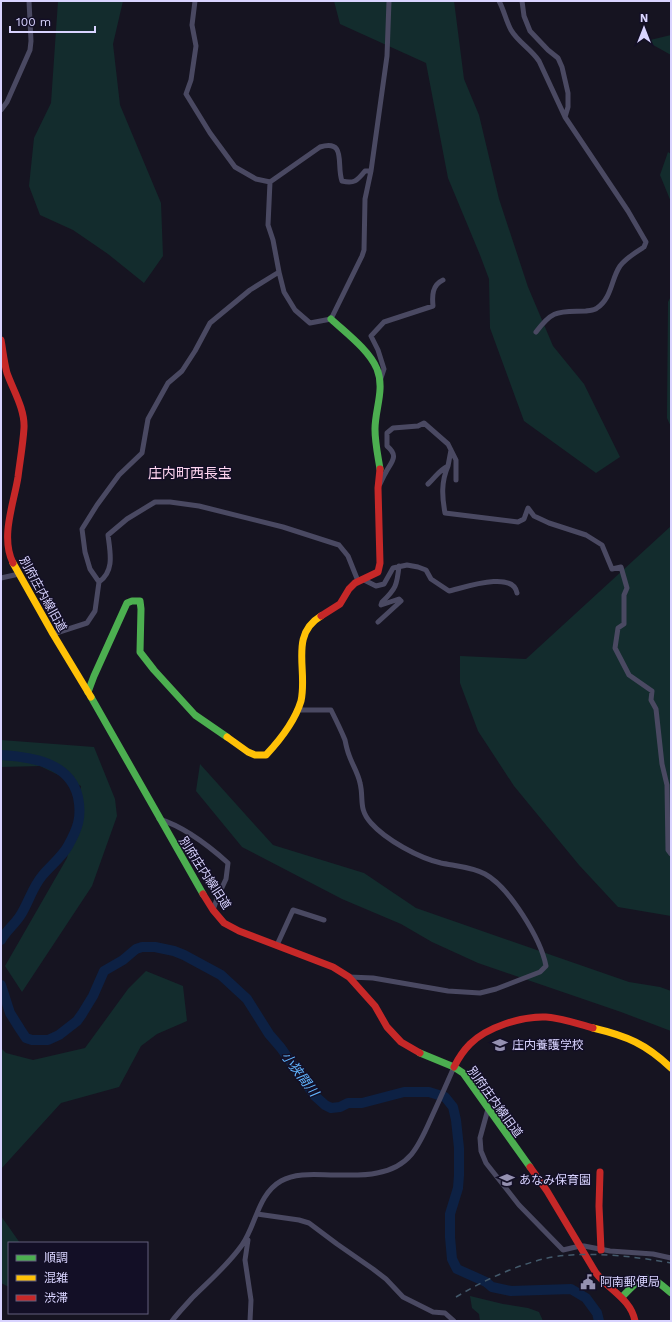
<svg xmlns="http://www.w3.org/2000/svg" width="672" height="1322" viewBox="0 0 672 1322" font-family="'Work Sans','Noto Sans JP',sans-serif">
  <rect width="100%" height="100%" fill="#161421"/>
  <path fill="#132c2d" d="M58 1H123L113 44 120 105 161 203 163 256 144 283 108 254 73 230 40 215 29 186 34 138 51 103Z
    M334 1H454L464 79 479 115 499 199 528 287 553 346 584 384 620 457 596 473 524 421 490 328 489 279 480 255 448 178 426 63 340 24Z
    M671 35V55L646 41Z
    M668 152 671 154V202L660 175Z
    M671 296V427L667 418 668 302Z
    M671 526V916L618 907 579 865 514 786 478 731 460 683V656L526 659Z
    M1 740 94 747 115 799 117 816 92 886 22 992 5 966 67 858 81 786 40 766 1 767Z
    M200 764 273 845 364 873 416 908 629 982 660 987 671 991V1031L621 1012 478 963 432 942 401 924 342 899 242 847 196 791Z
    M146 971 183 986 187 1021 157 1034 141 1046 119 1087 61 1103 1 1169V1048L6 1053 33 1060 85 1048 128 989Z
    M1 1216 20 1243H9V1287L1 1283Z
    M470 1296 503 1304 528 1308 539 1312 543 1321H480L479 1314 472 1308Z"/>
  <g fill="none" stroke-linecap="round" stroke-linejoin="round">
    <path stroke="#0d2144" stroke-width="10" d="M1 755C31 757 70 762 78 797 82 817 78 828 68 846 62 857 50 866 42 876 32 888 28 904 20 916 14 925 6 931 1 940
      M1 985 10 1013 20 1029 26 1038 32 1040H48L59 1035 77 1021 82 1014 93 996 104 971 123 960 136 949 142 947H155L174 951 184 955 221 975 247 999 269 1034 281 1048 314 1095 325 1105 331 1108 340 1107 348 1103H362L404 1092H429L445 1097 453 1107 456 1120 459 1148V1175L458 1188 450 1214V1237L452 1259 457 1269 486 1282 492 1287 511 1291 571 1289 586 1298 597 1313 599 1321"/>
    <path stroke="#4a4962" stroke-width="5" d="M195 1 192 25 196 46 191 80 186 94 210 133 235 167 256 179 270 182 320 147C347 139 336 165 342 181 354 184 357 181 365 171H371
      M499 1C504 10 506 21 511 30 518 42 531 49 539 61L565 117 628 211 646 242 644 247C636 252 626 258 620 266 611 279 612 298 597 308 594 311 590 310 586 311 558 312 553 309 536 332
      M522 1 524 16 530 31 548 50 558 58 562 67 568 93V107L565 117
      M1 110 7 102 30 50 31 41 29 1
      M270 182 268 225 273 240 279 272 284 292 295 310 310 323 331 319 362 256 364 250 365 199 371 171 387 56 389 1
      M380 381 384 369 378 350 371 336 384 322 433 306C432 296 432 285 443 280
      M448 466C441 482 442 497 445 513L518 522 524 519 528 508 534 516 549 523 586 535 602 545 612 569 621 567 627 588 624 595V624L618 628 615 648 629 675 652 691 651 700 656 709 662 764 667 785 668 850 671 854
      M380 484C382 480 384 475 386 472 392 461 399 456 387 446V433L393 428 418 426 424 423 448 444 456 460V480
      M428 484C436 477 438 471 448 466L451 450
      M1 578 19 574
      M362 579 376 586 384 584 393 568 407 565 418 567 426 570 431 579 449 591C463 588 513 570 517 593
      M99 582 90 569 85 552 82 529 97 505 119 475 142 453 148 419 168 383 182 371 195 351 210 323 250 290 279 272
      M378 622 401 601 399 599 381 605 382 602C396 589 397 585 399 566
      M53 634 87 623 95 611 99 582C115 571 110 552 108 535L127 519 155 502H170L199 506 283 527 339 545 348 556 358 581
      M297 710H331C336 720 341 730 345 740 346 745 347 750 349 755 352 764 358 773 360 783 364 798 358 809 371 823 386 840 419 858 441 863 456 866 472 867 485 874 509 887 541 939 546 966L540 972 496 989 480 993 448 991 373 978 349 977
      M159 819C185 827 208 845 228 863L226 879 218 896 213 910
      M277 945 293 910 324 920
      M488 1109 480 1138 481 1151 486 1163 519 1205 563 1250 580 1246H584L610 1251 653 1254 671 1258
      M257 1214 299 1220 309 1223 337 1244 373 1269 386 1279 403 1297 433 1312 445 1313 454 1321
      M248 1240 245 1260 251 1300 250 1321
      M172 1321C178 1313 185 1306 192 1298 209 1281 228 1265 242 1245 256 1225 258 1194 281 1181 297 1172 318 1175 335 1175 349 1175 364 1176 377 1173 412 1167 420 1143 433 1114 440 1099 447 1083 454 1067"/>
    <path stroke="#4caf50" stroke-width="7" d="M331 319C346 333 369 350 377 369 385 389 375 409 375 429 375 443 378 456 380 469
      M88 692 94 676 127 603 132 601H140L141 609 140 652 154 670 195 715 227 737
      M91 697 203 894
      M420 1053 454 1067 463 1073 530 1167
      M622 1297C643 1275 647 1271 671 1293"/>
    <path stroke="#ffc107" stroke-width="7" d="M13 563 53 634 91 697
      M227 737 248 752 255 755H266C280 740 295 721 301 701 308 670 289 635 321 616
      M593 1028C627 1036 646 1044 671 1068"/>
    <path stroke="#c62828" stroke-width="7" d="M1 340C3 351 4 362 7 373 13 390 25 409 24 428 23 444 20 461 18 477 14 503 0 537 13 563
      M321 616 340 604 349 589 355 583 378 572 380 563 378 488 380 469
      M203 894 213 910 224 923 239 931 333 967 349 977 375 1006 387 1027 401 1042 420 1053
      M454 1067C458 1059 463 1051 470 1044 487 1027 522 1016 546 1017 562 1018 578 1024 593 1028
      M530 1167 547 1191 596 1273C609 1290 631 1299 635 1321
      M600 1172 599 1206 601 1250"/>
    <path stroke="#43596b" stroke-width="1.5" stroke-dasharray="6 5" stroke-linecap="butt" d="M456 1297C483 1281 512 1267 543 1259 579 1250 634 1256 671 1263"/>
  </g>
  <defs>
    <g id="school-bare" transform="scale(1.2)"><path d="M0-5L7-2L0 1L-7-2ZM-4 1L0 2.5L4 1V4Q0 6-4 4Z" fill="#9591b1" stroke="#130f26" stroke-width="2.5" paint-order="stroke"/></g>
    <g id="civic-bare" transform="scale(1.2)"><path d="M-.6-6.5H3V-4.5H.6V-3L4-1V1h2V6H-6V1h2V-1L-.6-3ZM-1.2 2.5V6h2.4V2.5Z" fill="#9591b1" stroke="#130f26" stroke-width="2.5" paint-order="stroke"/></g>
  </defs>
  <g fill-rule="evenodd">
    <use href="#school-bare" x="500" y="1045"/>
    <use href="#school-bare" x="507" y="1180"/>
    <use href="#civic-bare" x="588" y="1282"/>
  </g>
  <g text-anchor="middle" dominant-baseline="central" stroke-width="3" stroke-linejoin="round" paint-order="stroke">
    <g font-size="12" fill="#d9d4ff" stroke="#130f26">
      <text transform="translate(43 594) rotate(61)">別府庄内線旧道</text>
      <text transform="translate(205 873) rotate(57)">別府庄内線旧道</text>
      <text transform="translate(495 1102) rotate(54)">別府庄内線旧道</text>
    </g>
    <g font-size="12" fill="#d9d4ff" stroke="#130f26" text-anchor="start">
      <text x="512" y="1045">庄内養護学校</text>
      <text x="519" y="1180">あなみ保育園</text>
      <text x="600" y="1282">阿南郵便局</text>
    </g>
    <g font-size="13" font-style="italic" fill="#62b6ff" stroke="#130f26">
      <text transform="translate(300 1074) rotate(53)">小狭間川</text>
    </g>
    <g font-size="14" fill="#ffd6f0" stroke="#130f26">
      <text x="190" y="473">庄内町西長宝</text>
    </g>
  </g>
  <rect width="672" height="1322" fill="none" stroke="#d9d4ff" stroke-width="4"/>
  <rect x="8" y="1242" width="140" height="72" fill="#130f26" stroke="#625e7d"/>
  <rect x="16" y="1255" width="20" height="6" fill="#4caf50" stroke="#625e7d"/>
  <text x="44" y="1262" font-size="12" fill="#d9d4ff">順調</text>
  <rect x="16" y="1275" width="20" height="6" fill="#ffc107" stroke="#625e7d"/>
  <text x="44" y="1282" font-size="12" fill="#d9d4ff">混雑</text>
  <rect x="16" y="1295" width="20" height="6" fill="#c62828" stroke="#625e7d"/>
  <text x="44" y="1302" font-size="12" fill="#d9d4ff">渋滞</text>
  <g transform="translate(644 28)" stroke="#130f26" stroke-width="3" paint-order="stroke">
  <path d="M0-3L7 15L0 10L-7 15Z" fill="#d9d4ff"/>
  <text y="-6" font-size="11" font-weight="bold" text-anchor="middle" fill="#d9d4ff">N</text>
  </g>
  <path d="M10 26v6h85v-6" fill="none" stroke="#d9d4ff" stroke-width="2"/>
  <text x="16" y="26" font-size="12" fill="#d9d4ff" stroke="#130f26" stroke-width="3" paint-order="stroke">100 m</text>
</svg>
